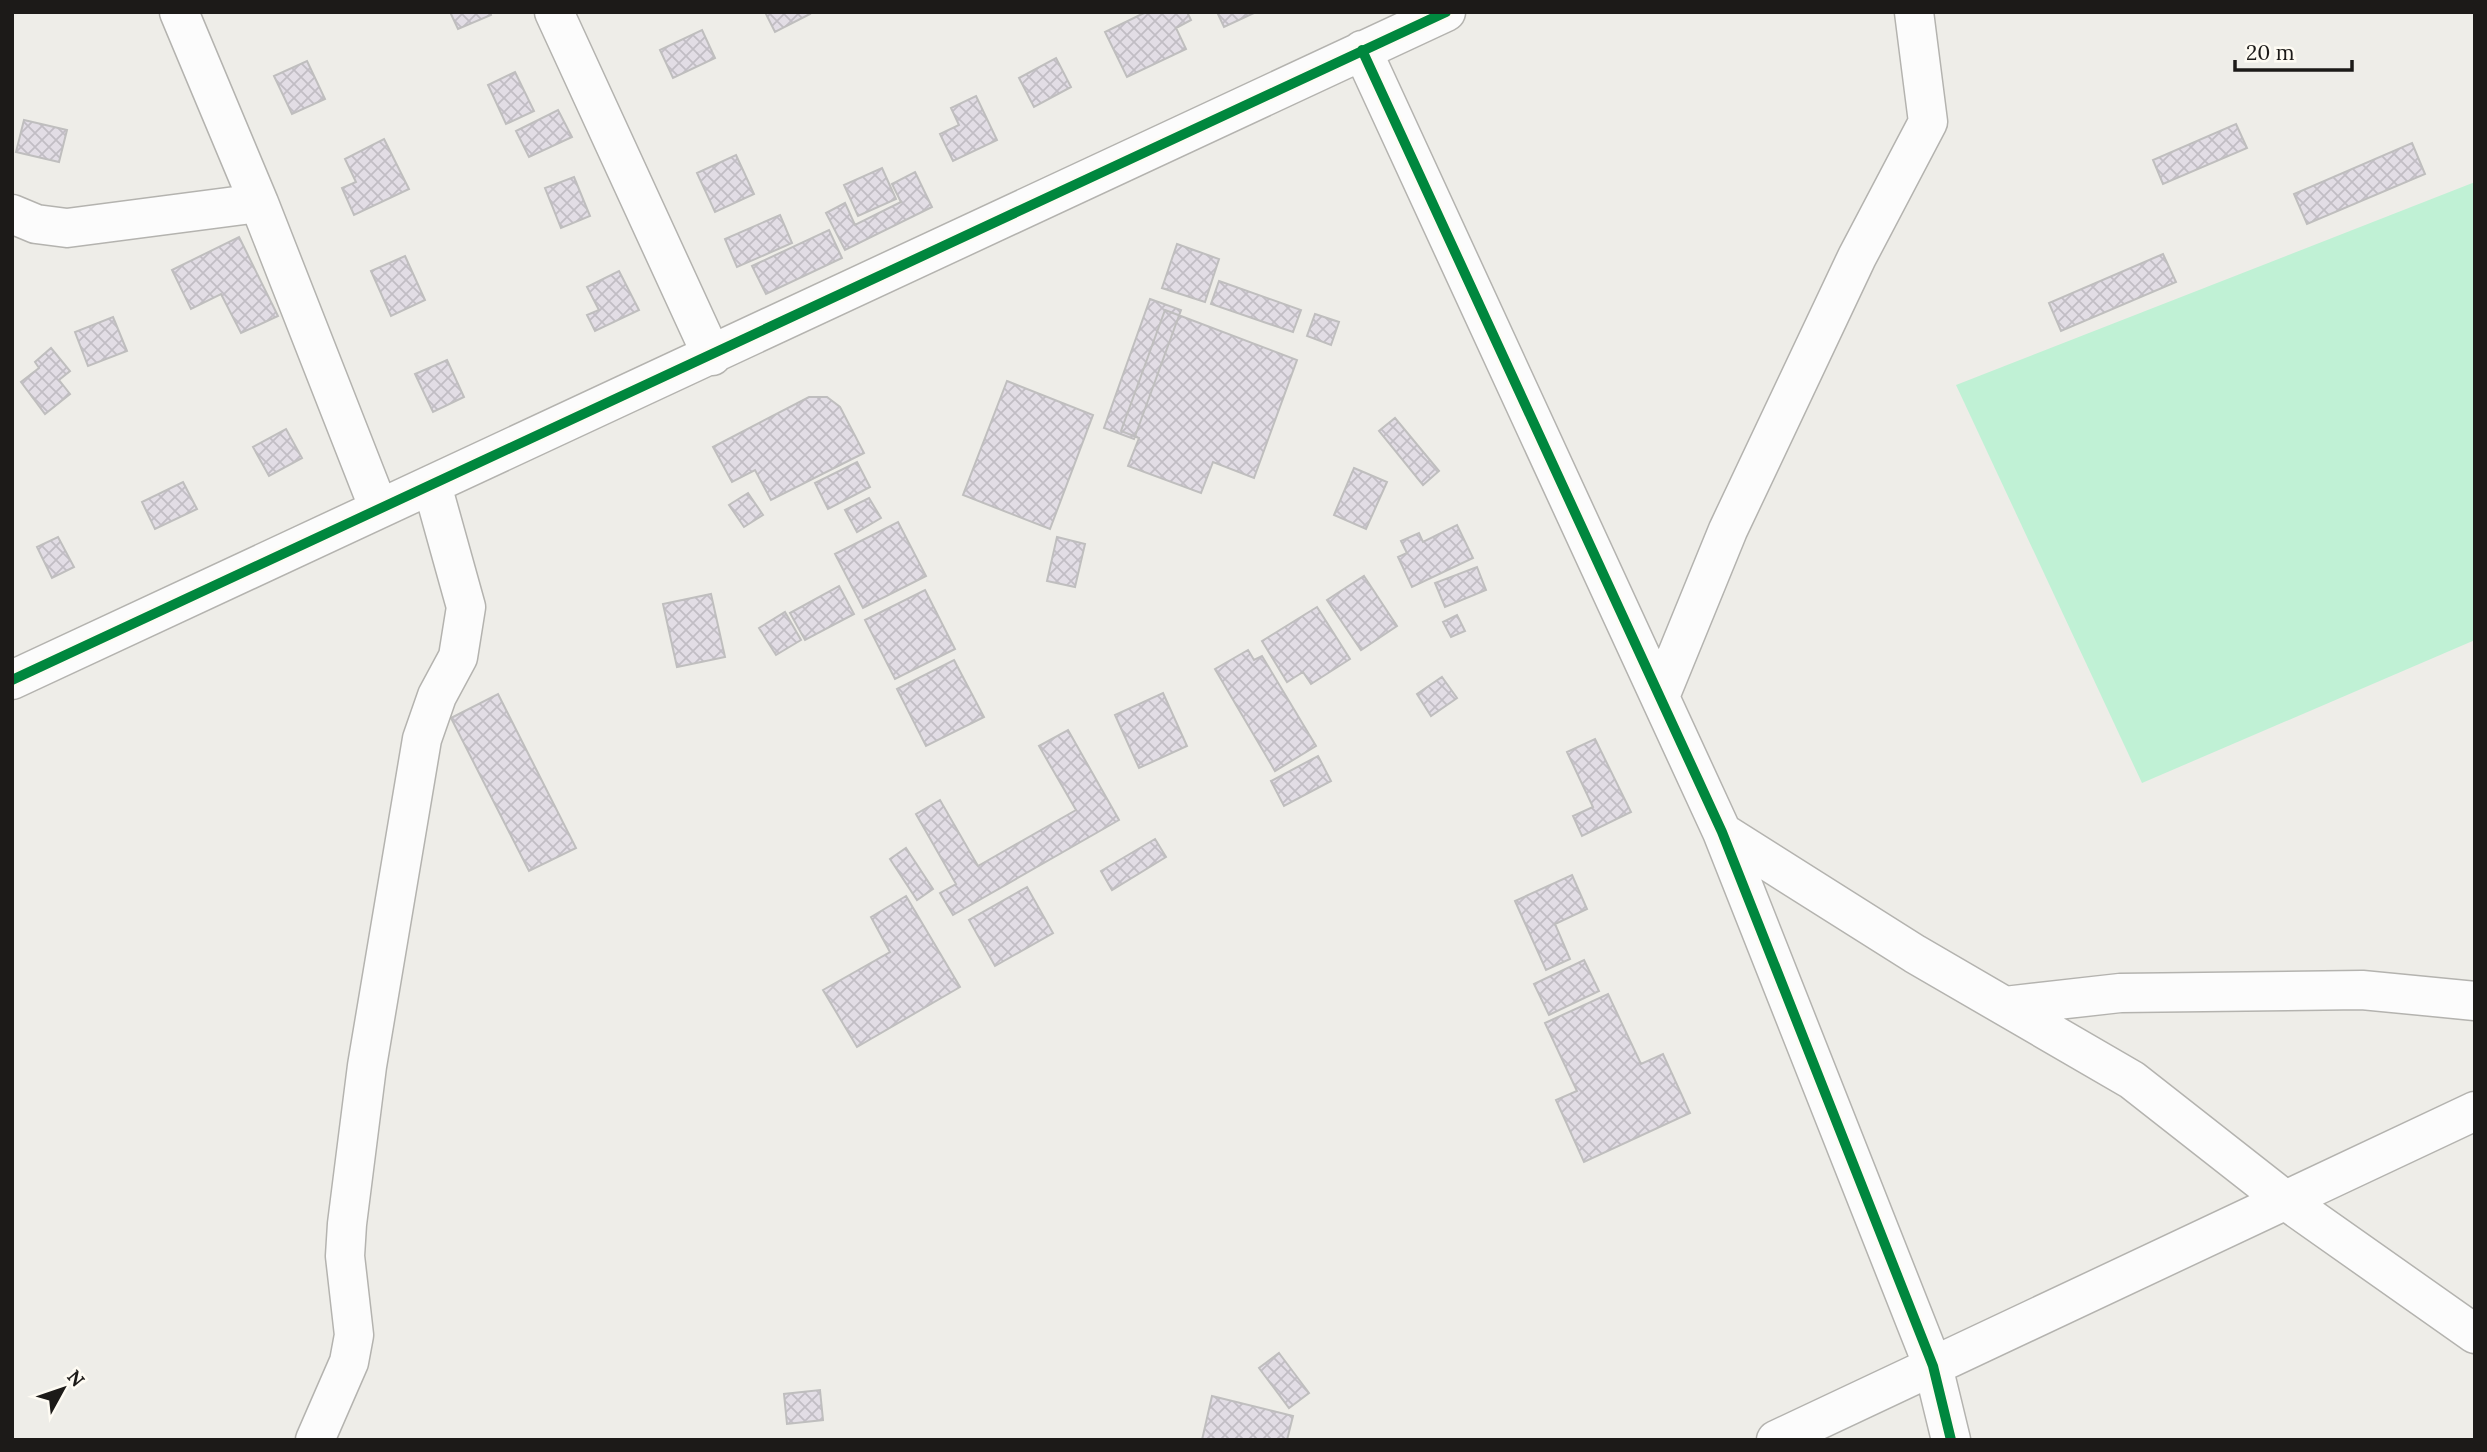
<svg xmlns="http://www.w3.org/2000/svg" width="2487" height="1452" viewBox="0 0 2487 1452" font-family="Lora,serif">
  <defs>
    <pattern id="building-cross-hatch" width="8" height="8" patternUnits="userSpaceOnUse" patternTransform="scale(1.75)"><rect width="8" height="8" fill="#e2dde5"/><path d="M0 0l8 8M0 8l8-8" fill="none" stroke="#c1bdc4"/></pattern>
  </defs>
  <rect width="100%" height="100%" fill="#eeede8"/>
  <path fill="#c0f1d5" d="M2475 182V640L2142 783 1956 385Z"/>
  <path fill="url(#building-cross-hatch)" stroke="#bfbebe" stroke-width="2" d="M450 12H490L491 15 458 29Z
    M765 12H809L810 14 775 32Z
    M1146 12H1187L1191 20 1176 28 1186 49 1127 77 1105 32Z
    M1217 12H1256L1224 27Z
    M702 30 715 58 673 78 660 50Z
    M1056 58 1071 87 1034 107 1019 78Z
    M307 61 325 99 292 114 274 76Z
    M515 72 534 111 506 124 488 85Z
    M976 96 997 140 953 161 940 134 959 125 951 108Z
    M558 110 572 137 529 157 516 131Z
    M24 120 67 130 59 162 16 152Z
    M2236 124 2247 148 2163 184 2153 160Z
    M384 139 409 189 354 215 342 188 356 182 345 159Z
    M2412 143 2425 174 2307 224 2294 194Z
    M736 155 754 194 715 212 697 173Z
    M882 168 896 199 858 216 844 185Z
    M915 172 932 207 845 250 826 213 845 203 855 225 901 202 892 184Z
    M574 177 590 216 561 228 545 188Z
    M780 215 792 243 737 267 725 239Z
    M829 230 842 258 766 294 752 266Z
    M239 237 278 316 241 333 221 294 191 309 172 270Z
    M1177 244 1219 259 1205 302 1162 288Z
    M2163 254 2176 282 2061 331 2049 303Z
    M405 256 425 300 391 316 371 271Z
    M619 271 639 310 595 331 587 315 599 310 587 287Z
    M1219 281 1301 310 1293 332 1211 304Z
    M1150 299 1181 310 1134 439 1104 428Z
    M1165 310 1297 360 1254 478 1213 462 1201 493 1128 466 1139 438 1121 431Z
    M1315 314 1339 322 1331 345 1307 336Z
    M113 317 127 351 88 366 75 332Z
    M51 348 70 371 59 380 70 394 45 414 21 382 39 368 35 362Z
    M447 360 464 397 433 412 415 374Z
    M1007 381 1093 415 1050 529 963 495Z
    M809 397H827L840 407 864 453 771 500 755 470 732 482 713 447Z
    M1395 418 1439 471 1423 485 1379 431Z
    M286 429 302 458 269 476 253 447Z
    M857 462 870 487 828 509 815 483Z
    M1354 468 1387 482 1366 529 1334 515Z
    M183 482 197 509 155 529 142 502Z
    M748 493 763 515 744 527 729 505Z
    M869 498 881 518 857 532 845 510Z
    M898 522 926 576 863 608 835 554Z
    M1457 525 1473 558 1412 587 1398 557 1407 553 1401 541 1419 533 1423 542Z
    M58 537 74 567 52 578 37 547Z
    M1057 537 1085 544 1075 587 1047 581Z
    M1477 567 1486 590 1445 607 1435 583Z
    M1364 576 1397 626 1361 650 1327 600Z
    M839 586 854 614 805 640 790 613Z
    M925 590 955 649 895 679 865 620Z
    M711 594 725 657 677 667 663 604Z
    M1317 607 1350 659 1311 684 1303 672 1287 682 1262 641Z
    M785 612 801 640 776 655 759 628Z
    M1457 615 1465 631 1451 637 1443 622Z
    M1248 650 1254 660 1262 656 1316 746 1275 771 1215 669Z
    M954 660 984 717 926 746 897 689Z
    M1442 677 1457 698 1431 716 1417 694Z
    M1163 693 1187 746 1139 768 1115 715Z
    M498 694 576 848 529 871 451 718Z
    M1068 730 1119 820 953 915 940 893 956 884 916 814 940 800 978 866 1076 810 1039 746Z
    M1595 739 1631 812 1582 836 1573 816 1593 807 1567 752Z
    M1318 756 1331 781 1284 806 1271 781Z
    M1155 839 1166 857 1112 890 1101 871Z
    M906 848 933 889 917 900 890 859Z
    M1572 875 1587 909 1555 924 1570 959 1546 970 1515 901Z
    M1027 887 1053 933 995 966 969 920Z
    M906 896 960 987 857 1047 823 990 890 952 871 917Z
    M1584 960 1599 991 1549 1015 1534 984Z
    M1608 994 1641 1064 1663 1054 1690 1113 1584 1162 1556 1100 1577 1091 1545 1023Z
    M1279 1353 1309 1393 1289 1408 1259 1368Z
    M820 1390 823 1420 787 1424 784 1394Z
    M1212 1396 1293 1416 1287 1440H1202Z"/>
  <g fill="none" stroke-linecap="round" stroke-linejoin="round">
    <g stroke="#b4b3af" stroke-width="41">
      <path id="minor" d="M179 12 259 203 379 509
        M554 12 712 356
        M1362 50 1722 832 1933 1366 1951 1440
        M12 214 36 224 67 228 259 203
        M12 680 1446 12
        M1661 694 1728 530 1857 257 1928 122 1914 12
        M1722 832 1915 954 2132 1080 2285 1200 2475 1334
        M2005 1006 2120 993 2362 990 2475 1001
        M315 1440 349 1362 354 1335 345 1256 347 1224 367 1066 422 739 437 696 458 657 466 607 432 485
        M1776 1440 2475 1111"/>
    </g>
    <use href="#minor" stroke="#fcfcfc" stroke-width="38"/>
    <g stroke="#fefbf3" stroke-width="15">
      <path id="cycleway" d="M1362 50 1722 832 1933 1366 1951 1440
        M12 680 1446 12"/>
    </g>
    <use href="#cycleway" stroke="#00873e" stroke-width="10"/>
  </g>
  <rect width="2487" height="1452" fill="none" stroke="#1c1a18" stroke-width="28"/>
  <g transform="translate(63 1389) rotate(50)" stroke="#fefbf3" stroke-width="5" paint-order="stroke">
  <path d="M0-5L12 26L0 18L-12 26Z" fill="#1c1a18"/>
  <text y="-10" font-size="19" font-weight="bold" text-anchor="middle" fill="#1c1a18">N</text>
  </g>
  <path d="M2235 60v10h117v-10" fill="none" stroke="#1c1a18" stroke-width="3.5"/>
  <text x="2246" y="60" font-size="21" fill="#1c1a18" stroke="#fefbf3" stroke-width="5" paint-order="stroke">20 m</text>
</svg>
